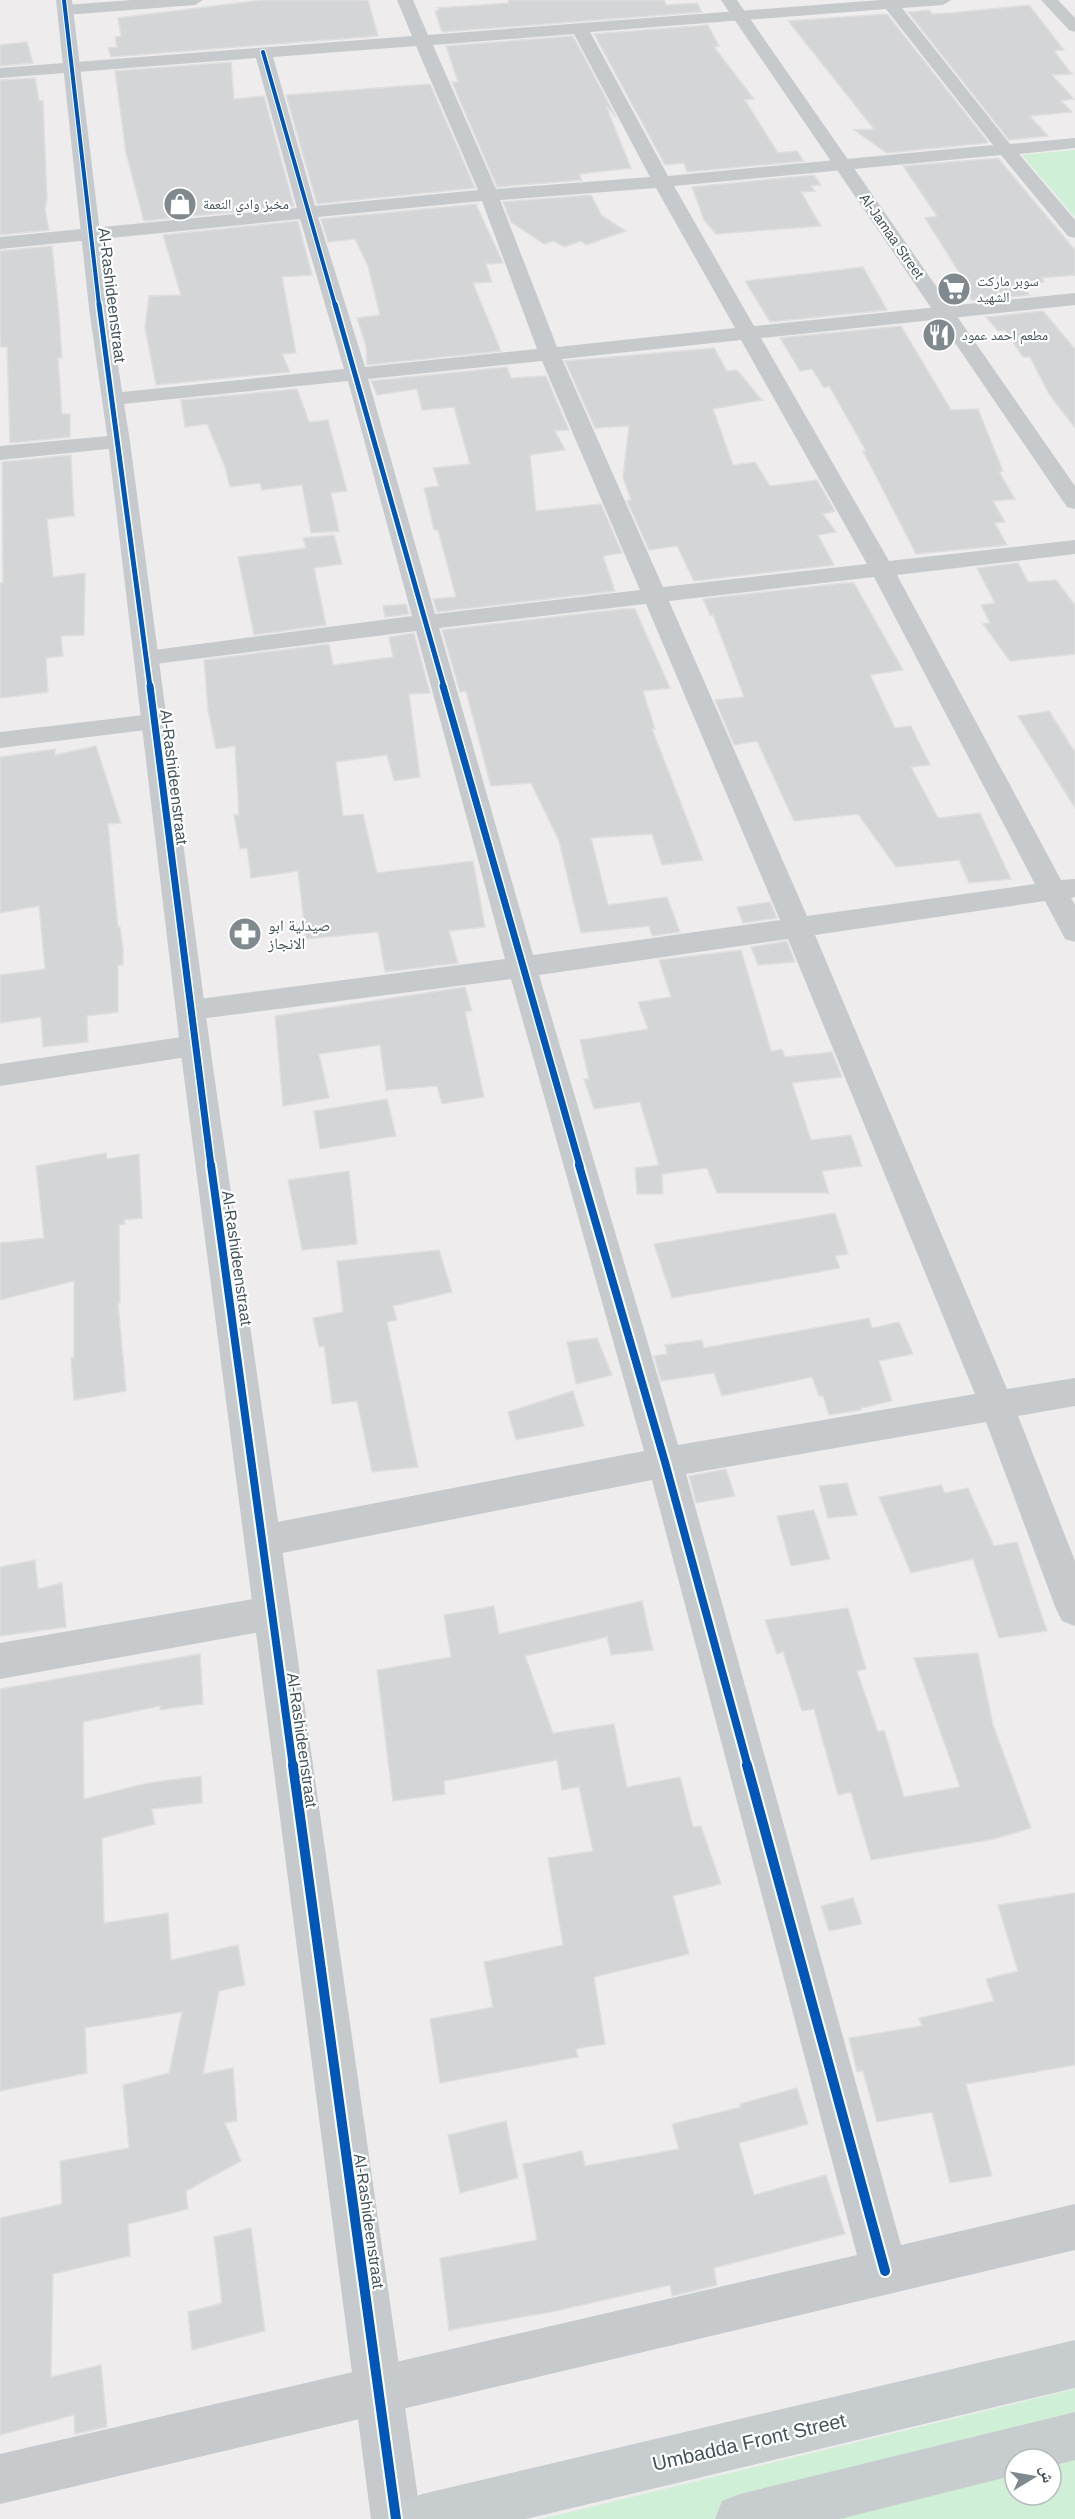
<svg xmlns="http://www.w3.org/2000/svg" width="1075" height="2519" viewBox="0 0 1075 2519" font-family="Arial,'Noto Naskh Arabic',sans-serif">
  <rect width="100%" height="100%" fill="#eeeced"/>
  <path fill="#cfefd6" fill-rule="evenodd" d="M1075 150V217L1022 155Z
    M1075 2389V2519H541ZM1015 2459H1051V2495H1015Z"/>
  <path fill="#d4d5d6" stroke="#dfdee0" stroke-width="1.5" d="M263 0H368L378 36 111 57 108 48 117 47 115 37 121 36 118 18Z
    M508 0H664L666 5 697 3 702 12 442 32 435 11 439 10 438 8 509 3Z
    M1029 5 1064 50 1054 51 1072 74 1052 75 1074 99 1061 101 1072 112 1030 116 1048 136 1009 140 908 12 929 10 932 14 951 13Z
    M887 14 988 142 987 143 887 153 854 130 874 129 788 21Z
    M708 25 719 46 714 47 754 99 745 100 778 153 797 151 804 161 687 172 684 163 665 165 594 34Z
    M573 36 616 117 606 106 631 168 579 174 582 180 497 187 452 82H458L446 46Z
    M27 42 33 63 0 66V45Z
    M231 62 234 99 264 96 294 206 144 221 126 153 115 71Z
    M35 78 39 101H43L47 198 45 210 49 230 0 235V80Z
    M430 84 475 188 317 204 286 95Z
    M998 158 1075 250V275L1042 278 1044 282 1020 284 1030 295 973 301 961 289 969 288 925 218 937 216 903 166Z
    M814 175 821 185 811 186 815 191 801 192 821 226 716 234 704 220 692 187Z
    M591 195 602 216 626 231 586 245 581 241 564 247 554 241 544 244 511 222 503 202Z
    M476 204 503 263 486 264 492 282 473 283 501 351 367 365 366 346 357 318 380 315 368 266 355 239 328 242 321 219Z
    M298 221 312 275 282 277 296 353 282 354 290 372 156 385 145 327 149 296 181 295 163 235Z
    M52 246 59 315 62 358H58L62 414H70V437L10 443 7 347H1L0 342V251Z
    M863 267 887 310 770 322 745 281Z
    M1043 311 1075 349V428L1049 394 1030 357H1023L1005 330 998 331 986 317Z
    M901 326 951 410 978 409 1003 471 999 472 1015 499 993 501 1005 522 995 523 1007 545 916 554 863 451H866L829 386 824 388 812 369 800 371 780 338Z
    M714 348 727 371 737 370 762 400 713 409 733 465 755 462 770 486 817 480 835 511 823 514 836 532 818 535 834 565 694 581 677 546 649 550 627 501 631 500 623 477 629 426 595 428 565 361Z
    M507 367 511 378 546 376 569 430 555 431 565 450 530 455 536 511 601 504 622 553 603 556 615 591 437 612 433 599 456 597 438 530H434L424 488 439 486 433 468 470 464 454 407 422 410 417 389 377 395 371 381Z
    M297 389 309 422 328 420 347 491 331 493 339 531 311 533 302 485 262 490 260 483 230 487 225 467 207 424 185 427 181 400Z
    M71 455 74 516 47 519 53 577 85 573 84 635 61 636 63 656 46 658 48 692 0 698V583H3L2 462Z
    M334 535 342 564 314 568 326 625 254 635 238 557 306 548 303 538Z
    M1018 563 1028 582 1056 580 1075 605V654L1010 661 983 624 990 623 981 605 995 603 977 568Z
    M843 583H854L903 670 870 675 895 728 911 726 930 765 911 767 938 818 980 813 1011 879 969 883 959 860 896 867 858 814 794 821 757 741 734 745 715 700 744 697 713 615H710L703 599Z
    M406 604 409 614 385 617 383 606Z
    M622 609H635L670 688 643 691 655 729H652L703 860 662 865 652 834 591 838 608 905 667 897 680 932 652 936 649 926 581 933 559 841 531 783 491 786 466 691 460 692 442 630Z
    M414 633 430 693 409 694 420 777 394 781 387 755 336 762 343 816 363 814 377 873 473 861 485 927 449 931 458 963 385 972 378 932 306 939 298 871 251 878 247 848 240 849 234 815H239L235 746 216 749 208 710 204 660 329 644 333 665 393 657 389 637Z
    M1049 711 1075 752V808L1018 716Z
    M96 746 121 823 108 824 118 927H120L123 949V965H118V1012L87 1016 88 1042 43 1047 41 1017 0 1023V975L45 969 39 906 0 913V757L55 749V755Z
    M770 902 777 918 743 923 737 907Z
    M787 941 795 962 758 965 751 947Z
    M741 950 771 1051 782 1049 785 1057 832 1052 842 1077 792 1083 811 1140 851 1135 862 1166 822 1171 829 1193H717L707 1168 662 1174 663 1194H637L635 1168 659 1165 640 1102 594 1109 584 1079H589L580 1040 648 1029 638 1002 671 997 659 960Z
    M465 987 472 1011 465 1012 484 1097 442 1104 437 1086 386 1090 380 1045 319 1054 329 1098 283 1106 275 1016Z
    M387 1099 396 1136 320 1149 314 1111Z
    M106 1153 107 1159 139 1154 142 1218 124 1220 125 1224 119 1225 120 1303H118L126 1391 74 1400 71 1358H74V1281L0 1300V1243L44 1238 36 1166Z
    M349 1171 357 1244 302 1250 288 1180Z
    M835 1213 848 1254 835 1256 840 1268 672 1298 654 1244Z
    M439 1250 452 1292 393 1306 397 1320 387 1322 418 1467 372 1472 357 1401 332 1404 324 1346 319 1347 313 1318 343 1312 337 1261Z
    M869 1318 872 1328 899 1322 913 1354 879 1361 892 1401 861 1408V1410L829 1415 823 1396H819L812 1377 722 1396 714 1373 661 1381 654 1356 667 1354 665 1345 702 1340 704 1348Z
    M597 1338 612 1375 576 1384 567 1342Z
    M573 1391 584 1426 516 1440 508 1412Z
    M726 1469 735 1496 696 1503 689 1476Z
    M847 1483 857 1515 828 1518 819 1486Z
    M941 1485 945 1493 968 1488 994 1546 1017 1542 1047 1631 999 1638 973 1559 911 1573 879 1497Z
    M814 1510 830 1559 791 1566 777 1516Z
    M35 1560 38 1589 62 1583 66 1627 0 1636V1567Z
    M642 1601 653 1650 611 1655 607 1637 525 1656 553 1733 614 1724 627 1787 680 1777 693 1827 701 1826 721 1884 673 1896 689 1954 594 1977 605 2044 576 2049 578 2057 440 2083 430 2019 493 2007 484 1962 563 1945 548 1858 593 1851 579 1787 562 1790 557 1760 444 1781 445 1794 393 1801 377 1670 451 1657 444 1615 494 1606 499 1634Z
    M848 1608 866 1669 857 1671 878 1732 884 1730 904 1797 960 1787 914 1658 978 1653 993 1725 1031 1828 994 1839 871 1860 851 1792 838 1795 814 1709 802 1711 783 1652 777 1654 765 1620Z
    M200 1654 203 1704 160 1710V1706L83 1722 84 1799 148 1783 201 1776 202 1803 152 1809 155 1824 102 1838 104 1923 168 1913 171 1960 238 1945 245 1985 219 1991 203 2074 233 2068 237 2121 225 2123 241 2161 186 2191 188 2209 128 2224 130 2256 53 2274 51 2377 101 2365 107 2427 75 2434 74 2415 0 2435V2218L62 2204 60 2161 129 2148 123 2085 169 2073 182 2012 85 2028 87 2073 0 2091V1689Z
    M1075 1893V2065L966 2084 992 2176 950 2183 932 2112 877 2122 863 2071 857 2072 849 2038 922 2026 919 2018 994 2001 986 1979 1018 1971 998 1905Z
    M853 1898 862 1924 829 1931 821 1906Z
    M797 2088 808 2124 739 2143 754 2195 826 2175 845 2234 714 2268 717 2285 672 2296 670 2285 551 2312 449 2330 440 2258 537 2240 523 2164 582 2151 585 2166 679 2149 672 2124 741 2107 740 2104Z
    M506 2121 518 2178 460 2193 448 2135Z
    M251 2228 265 2331 192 2350 188 2312 222 2303 214 2237Z"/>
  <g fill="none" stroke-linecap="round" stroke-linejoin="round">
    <path fill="#c6cacc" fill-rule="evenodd" d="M132 0H203L195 5 65 15 57 10 65 5Z
      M397 0H413L428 35 880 0H951L943 5 902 8 1010 144 1075 138V148L1019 154 1075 220V238L1068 236 1001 155 674 186 754 326 1075 293V305L761 338 889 561 1075 540V554L897 575 1061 880 1075 879V897L1071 898 1075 905V942L1065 939 1045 901 815 935 1007 1389 1075 1378V1406L1018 1416 1075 1561V1626L1062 1621 1056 1609 986 1422 686 1474 901 2245 1075 2204V2250L0 2504V2454L857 2255 652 1480 262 1557 249 1552 244 1541 249 1530 262 1525 644 1451 511 979 191 1020 181 1017 176 1010 181 1003 191 1000 505 959 416 631 147 665 138 663 135 658 138 653 147 651 412 616 348 381 113 405 105 404 102 399 105 394 113 393 344 369 300 219 0 249V237L297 208 256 58 0 78V68L412 36ZM886 9 993 145 668 176 590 32ZM574 34 650 177 496 189 433 45ZM416 46 478 190 315 206 273 57ZM656 188 735 328 557 347 500 200ZM482 201 537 349 365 367 318 217ZM741 340 867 564 663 587 562 359ZM542 361 640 590 435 614 368 379ZM874 577 1035 884 807 916 669 601ZM646 604 780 920 533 955 439 628ZM788 939 975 1394 678 1445 539 975Z
      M1041 0H1058L1075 18V32L1069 30Z
      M119 435 127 437 130 442 127 447 0 460V446Z
      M153 714 162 716 166 722 162 728 0 748V732Z
      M195 1035 206 1038 210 1046 206 1054 0 1086V1064Z
      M271 1596 284 1601 290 1613 284 1625 271 1630 0 1679V1643Z"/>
    <path fill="#c6cacc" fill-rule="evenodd" d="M56 0H72L109 308 130 442 210 1046 421 2519H371L180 1046 108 442 89 308Z
      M721 0H737L1075 486V509L1067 507Z"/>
    <path fill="#c7ccce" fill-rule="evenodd" d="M1075 2340V2388L526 2519H397L404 2501 422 2494Z
      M1075 2412V2460L1051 2466V2459H1015V2475L840 2519H715L722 2501 740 2494Z"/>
    <g stroke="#fff" stroke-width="6">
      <path id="cycleway-far4" d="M64 0 99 305
        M263 52 335 305"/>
    </g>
    <g stroke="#fff" stroke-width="8">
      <path id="cycleway-far3" d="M99 304 150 687
        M335 304 444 687"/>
    </g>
    <g stroke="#fff" stroke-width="10">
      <path id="cycleway-far2" d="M150 686 211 1166
        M443 686 580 1166"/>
    </g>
    <g stroke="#fff" stroke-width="12">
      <path id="cycleway-far1" d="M211 1165 293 1767
        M579 1165 665 1462 748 1767"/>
    </g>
    <g stroke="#fff" stroke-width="14">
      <path id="cycleway" d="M293 1765 396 2519
        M747 1765 885 2271"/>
    </g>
    <use href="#cycleway-far4" stroke="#0057b8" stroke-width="4"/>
    <use href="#cycleway-far3" stroke="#0057b8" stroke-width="5"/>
    <use href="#cycleway-far2" stroke="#0057b8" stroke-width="7"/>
    <use href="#cycleway-far1" stroke="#0057b8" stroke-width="8"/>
    <use href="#cycleway" stroke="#0057b8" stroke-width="10"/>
  </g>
  <defs>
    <g id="shop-disc" transform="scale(1.725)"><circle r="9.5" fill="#7f898e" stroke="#fff"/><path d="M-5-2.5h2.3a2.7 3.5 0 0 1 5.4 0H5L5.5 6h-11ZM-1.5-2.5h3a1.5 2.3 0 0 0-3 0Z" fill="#fff"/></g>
    <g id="supermarket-disc" transform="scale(1.725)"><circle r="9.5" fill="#7f898e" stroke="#fff"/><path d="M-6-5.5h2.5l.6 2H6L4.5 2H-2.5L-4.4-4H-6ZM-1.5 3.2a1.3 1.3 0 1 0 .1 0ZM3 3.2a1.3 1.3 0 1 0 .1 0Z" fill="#fff"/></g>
    <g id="restaurant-disc" transform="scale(1.725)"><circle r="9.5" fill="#7f898e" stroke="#fff"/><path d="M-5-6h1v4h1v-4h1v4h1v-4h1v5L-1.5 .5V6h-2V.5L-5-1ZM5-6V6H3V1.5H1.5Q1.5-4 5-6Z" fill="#fff"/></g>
    <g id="pharmacy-disc" transform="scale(1.725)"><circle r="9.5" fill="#7f898e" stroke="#fff"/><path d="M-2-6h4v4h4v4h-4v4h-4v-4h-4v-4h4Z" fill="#fff"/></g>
  </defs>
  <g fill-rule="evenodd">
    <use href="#shop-disc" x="180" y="204"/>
    <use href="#supermarket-disc" x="954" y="289"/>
    <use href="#restaurant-disc" x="939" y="335"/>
    <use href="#pharmacy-disc" x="245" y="934"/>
  </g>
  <g text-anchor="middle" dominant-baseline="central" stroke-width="4.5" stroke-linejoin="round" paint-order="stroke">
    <g font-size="14" fill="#43535b" stroke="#fff" text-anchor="start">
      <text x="203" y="204">مخبز وادي النعمة</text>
      <text x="977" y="281">سوبر ماركت<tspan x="977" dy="16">الشهيد</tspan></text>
      <text x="962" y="335">مطعم احمد عمود</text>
    </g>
    <g font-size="14" fill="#43535b" stroke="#fff">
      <text transform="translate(892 236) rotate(55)">Al-Jamaa Street</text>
    </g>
    <g font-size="16" fill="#43535b" stroke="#fff">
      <text transform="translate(112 295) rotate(83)">Al-Rashideenstraat</text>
      <text transform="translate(174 777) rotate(83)">Al-Rashideenstraat</text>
      <text transform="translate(237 1258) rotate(82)">Al-Rashideenstraat</text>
      <text transform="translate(302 1740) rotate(82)">Al-Rashideenstraat</text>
      <text transform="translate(369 2221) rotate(82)">Al-Rashideenstraat</text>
    </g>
    <g font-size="16" fill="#43535b" stroke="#fff" text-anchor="start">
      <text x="268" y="925">صيدلية ابو<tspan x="268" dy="18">الانجاز</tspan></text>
    </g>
    <g font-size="20" fill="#43535b" stroke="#fff">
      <text transform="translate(749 2442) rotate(-13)">Umbadda Front Street</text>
    </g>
  </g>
  <g transform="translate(1033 2477) rotate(79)"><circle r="28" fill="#ffffff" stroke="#b4babd" stroke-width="1.5"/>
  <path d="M0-4.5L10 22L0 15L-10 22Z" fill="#7f898e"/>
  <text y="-9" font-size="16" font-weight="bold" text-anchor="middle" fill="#43535b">ش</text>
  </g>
</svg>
